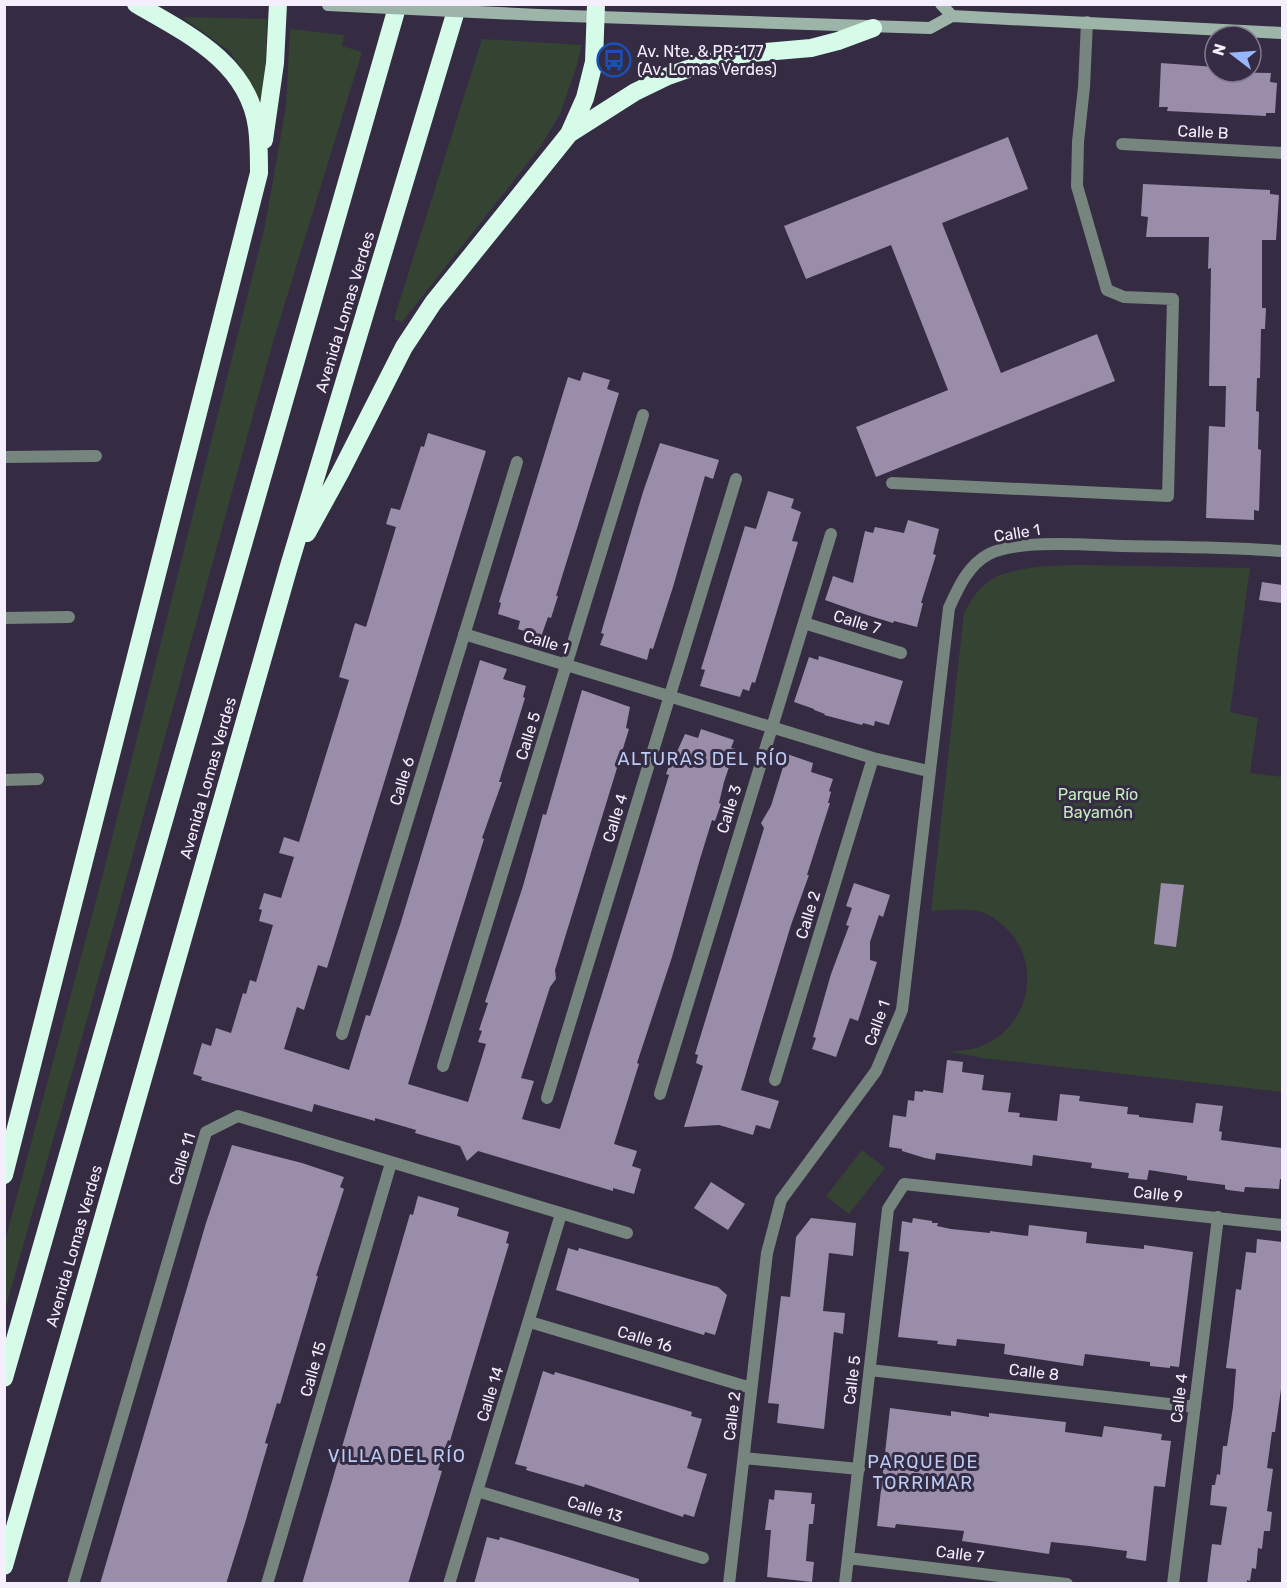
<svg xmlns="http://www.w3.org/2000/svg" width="1287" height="1588" viewBox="0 0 1287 1588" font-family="Rubik,sans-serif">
  <rect width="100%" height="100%" fill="#352b42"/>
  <path fill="#354432" d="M182 17 267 19 264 107 242 69 229 51Z
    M290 29 344 35 342 46 362 52 273 342 113 927 5 1310V1241L103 874 265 226 286 106Z
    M482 39 582 45 576 68 560 114 541 146 402 322 394 319Z
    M1084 565 1250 568 1230 712 1258 718 1250 773 1282 777V1092L982 1058 948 1051C962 1051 975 1050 988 1043 1030 1022 1041 964 1008 930 1000 923 992 915 981 912 965 908 947 910 931 911L964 613C971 600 978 588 991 580 1013 566 1057 565 1084 565Z
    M862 1150 885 1168 849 1214 826 1196Z"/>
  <path fill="#998da9" d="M1161 63 1215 67V72L1271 73 1270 82 1277 83 1275 113H1266V116L1167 111 1168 107H1159Z
    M1008 137 1028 189 942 223 1001 373 1097 334 1115 381 876 477 856 427 948 390 891 245 806 279 784 226Z
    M1143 184 1270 190V194L1279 195 1276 240H1262V308H1266L1265 329H1261L1260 378H1257L1256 411 1259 412 1258 449 1261 450 1259 511 1254 510V520L1206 518 1209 426 1225 427 1226 386H1209L1211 268 1208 269 1209 237H1146L1148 217 1141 216Z
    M583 372 610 380 607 389 619 393 556 596H558L551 618 548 617 541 637 518 629 520 621 498 614 501 603 499 602 568 377 580 381Z
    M428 433 486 451 327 968 318 965 304 1010 297 1007 284 1049 349 1070 366 1015 370 1016 401 922 480 660 507 669 503 679 526 686 523 697 525 698 499 782H502L482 838 484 839 408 1084 468 1102 486 1044 478 1042 482 1031 479 1030 488 1003 485 1002 523 886 543 814 546 815 582 690 630 707 626 728 629 729 555 970 556 979 550 987 521 1078 534 1081 522 1119 560 1129 634 891 669 775 666 774 673 755 675 756 685 734 698 738 701 729 734 740 731 748 735 749 724 782 719 803 721 804 715 821 712 820 700 859 672 957 637 1063 639 1064 614 1144 637 1151 632 1166 641 1169 634 1194 613 1188V1191L478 1151 467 1161 460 1146 415 1133 416 1130 375 1118V1121L314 1104 312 1112 201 1080 202 1077 193 1074 202 1043 211 1046 216 1028 231 1033 243 993 246 994 250 980 256 982 273 925 259 921 262 910 259 909 264 893 281 898 294 857 279 853 284 837 299 842 349 680 339 677 355 623 366 627 396 527 386 524 391 508 400 510 421 446 424 447Z
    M660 443 719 460 713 479 705 476 673 587 653 649 650 648 647 660 600 645 604 634 601 633 643 492Z
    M768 491 794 499 791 508 801 512 792 541 798 542 755 683 752 682 749 691 743 689 740 697 700 686 705 670 701 669 745 526 756 529Z
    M908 520 939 529 933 554 936 555 921 603H923L917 627 894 621 893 623 867 615 825 600 833 576 853 583 865 531 873 533 875 527 904 533Z
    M1262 582 1282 585V603L1259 600Z
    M819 656 903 681 889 725 875 721 874 726 863 723 862 725 824 715 825 714 814 710V709L794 702 809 657 818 660Z
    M787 754 813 763 811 772 833 779 829 791 831 792 828 803H830L807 875H809L791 925 741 1090 779 1101 770 1129 756 1125 753 1135 719 1125 684 1127 703 1066 696 1063 698 1055 695 1054 764 828 761 823 771 806Z
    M854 883 890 895 883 917 879 915 870 942V960L877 962 870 984 858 1021 850 1018 836 1057 812 1049 816 1038 813 1037 831 974 849 926 846 925 852 908 846 906Z
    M1161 883 1184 885 1176 947 1154 944Z
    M947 1060 963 1062 962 1072 984 1075 982 1090 1011 1093 1008 1112 1020 1113 1019 1117 1057 1121 1060 1094 1080 1096 1079 1101 1128 1107 1127 1114 1139 1115V1117L1193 1123 1196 1103 1223 1106 1219 1131 1222 1132 1221 1140 1282 1148V1179H1280L1279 1189 1245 1187 1244 1192 1228 1190 1225 1189V1185L1187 1180V1176L1149 1170 1147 1180 1128 1178 1129 1173 1091 1168 1092 1163 1033 1155 1032 1166 936 1153 935 1160 925 1158 902 1151V1149L889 1147 893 1115 906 1117 908 1100 914 1101 915 1091 923 1092V1090L943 1093Z
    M232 1145 302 1163 344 1177 340 1187 344 1189 316 1276H318L280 1404 277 1403 265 1443 268 1444 245 1523 226 1584H100L206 1223Z
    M711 1182 745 1204 728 1230 694 1208Z
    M418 1196 459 1208 457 1216 509 1232 506 1243 509 1244 450 1441 448 1440 438 1470 442 1471 408 1584H302L410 1214 413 1215Z
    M811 1218 856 1223 853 1256 829 1253 823 1311 845 1313 843 1334 834 1332 824 1429 777 1423 779 1404 768 1403 781 1296 790 1297 796 1237Z
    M913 1218 932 1221V1223H938L937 1226 951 1229 990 1233V1231L1028 1236 1029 1225 1087 1232 1086 1243 1144 1249V1245L1193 1252 1179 1367 1170 1366V1368L1150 1366V1362L1085 1354 1083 1366 1004 1354 1005 1344 957 1339 956 1346 937 1344 938 1341 898 1337 909 1252 899 1251 902 1221 912 1223Z
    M1257 1239 1282 1242V1382L1275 1432H1272L1267 1468 1273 1469 1267 1511 1272 1512 1270 1531H1264L1262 1549 1258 1548 1256 1569 1252 1568 1250 1581 1247 1580V1584H1207L1212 1544 1221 1545 1227 1507 1210 1505 1212 1485H1215L1217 1474 1220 1475 1223 1446H1227L1233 1407 1236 1369 1226 1368 1236 1289 1241 1290 1246 1252 1256 1253Z
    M568 1248 578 1251 579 1248 718 1287 727 1295 715 1335 705 1332 704 1335 556 1290Z
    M543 1371 554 1375 555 1372 672 1406 692 1412 691 1416 702 1419 687 1468 707 1474 694 1517 684 1514 683 1517 585 1484 584 1487 526 1470 527 1467 515 1464Z
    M890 1408 951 1416V1411L989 1417V1413L1066 1422 1065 1432 1102 1437 1104 1426 1162 1434 1161 1440 1171 1441 1165 1487 1154 1486 1146 1561 1126 1558 1127 1551 1089 1546 1051 1542 1049 1554 962 1541 964 1531 896 1524 895 1528 877 1526Z
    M775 1490 812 1493 811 1504H815L813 1524H809L806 1561 814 1562 812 1582 767 1577 771 1530H765L769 1499 774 1500Z
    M487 1537 499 1540 500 1537 558 1554 639 1579V1584H474Z"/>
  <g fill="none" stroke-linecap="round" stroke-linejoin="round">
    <path stroke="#76857d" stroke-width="12" d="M1122 144 1282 153
      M4 457 96 456
      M892 483 1168 496 1173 299 1124 297 1107 290 1077 186 1078 142 1084 87 1087 22
      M4 618 69 617
      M804 623 901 653
      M464 634 873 758 928 771
      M4 780 38 779
      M342 1034 517 462
      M443 1066 643 415
      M775 1080 873 758
      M660 1094 831 534
      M547 1098 736 479
      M530 1322 751 1388
      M870 1370 1195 1407
      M744 1458 859 1469
      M477 1491 703 1558
      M848 1558 1067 1584
      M73 1584 206 1132 238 1116 627 1233
      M267 1584 391 1163
      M449 1584 561 1214
      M729 1584 767 1253 781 1200 876 1071 902 1010 949 608C958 588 968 565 989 554 1018 539 1088 545 1121 546 1175 547 1229 547 1282 551
      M845 1584 888 1209 904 1184 1282 1225
      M1173 1584 1218 1217"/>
    <path stroke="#9db4a9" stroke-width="12" d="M941 4 952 16
      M539 15 930 28 952 16 1282 33"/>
    <path stroke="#d6fbe9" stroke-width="18" d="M569 134 635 92 668 76 702 64 742 54 811 48 838 41 873 28
      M264 140 275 63 278 4
      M307 533 340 473 404 347 433 303 569 134 585 98 594 62 596 4
      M4 1175 259 173C259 158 259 142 257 127 248 62 186 33 136 4
      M4 1378 398 4
      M4 1566 289 566 458 4"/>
    <path stroke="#9db4a9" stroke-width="12" d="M328 5 539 15"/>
  </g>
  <defs>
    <g id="bus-ring" transform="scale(1.725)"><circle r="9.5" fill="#352b42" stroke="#1a4fb4" stroke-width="1.5"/><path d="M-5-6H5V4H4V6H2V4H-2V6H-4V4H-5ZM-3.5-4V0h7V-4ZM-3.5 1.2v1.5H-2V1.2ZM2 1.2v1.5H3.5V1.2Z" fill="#1a4fb4"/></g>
  </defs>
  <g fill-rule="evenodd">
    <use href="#bus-ring" x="614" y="60"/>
  </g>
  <g text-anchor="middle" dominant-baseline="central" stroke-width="6" stroke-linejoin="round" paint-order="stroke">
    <g font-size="16" fill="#f4eefd" stroke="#352b42" text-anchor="start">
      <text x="637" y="51">Av. Nte. &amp; PR-177<tspan x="637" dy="18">(Av. Lomas Verdes)</tspan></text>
    </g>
    <g font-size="16" fill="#f4eefd" stroke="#352b42">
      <text transform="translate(1203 132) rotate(3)">Calle B</text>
      <text transform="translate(345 312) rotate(-73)">Avenida Lomas Verdes</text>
      <text transform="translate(1017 533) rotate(-9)">Calle 1</text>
      <text transform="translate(857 622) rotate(17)">Calle 7</text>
      <text transform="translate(546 642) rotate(17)">Calle 1</text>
      <text transform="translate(528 736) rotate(-73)">Calle 5</text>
      <text transform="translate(208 778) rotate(-74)">Avenida Lomas Verdes</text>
      <text transform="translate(402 781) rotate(-73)">Calle 6</text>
      <text transform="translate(729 809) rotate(-73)">Calle 3</text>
      <text transform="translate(615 818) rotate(-73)">Calle 4</text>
      <text transform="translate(808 915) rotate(-73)">Calle 2</text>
      <text transform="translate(877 1023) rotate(-70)">Calle 1</text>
      <text transform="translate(182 1159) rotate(-72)">Calle 11</text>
      <text transform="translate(1158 1194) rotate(6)">Calle 9</text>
      <text transform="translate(74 1246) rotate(-74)">Avenida Lomas Verdes</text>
      <text transform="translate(645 1339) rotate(17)">Calle 16</text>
      <text transform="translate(313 1369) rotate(-74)">Calle 15</text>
      <text transform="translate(1034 1372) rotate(7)">Calle 8</text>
      <text transform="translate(852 1380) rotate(-83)">Calle 5</text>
      <text transform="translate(490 1394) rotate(-73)">Calle 14</text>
      <text transform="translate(1179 1398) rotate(-83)">Calle 4</text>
      <text transform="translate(732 1416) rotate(-83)">Calle 2</text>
      <text transform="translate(595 1509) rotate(17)">Calle 13</text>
      <text transform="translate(960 1554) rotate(7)">Calle 7</text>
    </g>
    <g font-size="16" fill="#c6edbf" stroke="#352b42">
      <text x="1098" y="794">Parque Río<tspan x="1098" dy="18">Bayamón</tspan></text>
    </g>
    <g font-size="18" letter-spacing="1.5" fill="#bbcdf6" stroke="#352b42">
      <text x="703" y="759">ALTURAS DEL RÍO</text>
      <text x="397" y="1456">VILLA DEL RÍO</text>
      <text x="923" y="1462">PARQUE DE<tspan x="923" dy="21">TORRIMAR</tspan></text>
    </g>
  </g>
  <rect width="1287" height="1588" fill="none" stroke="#f4eefd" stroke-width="12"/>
  <g transform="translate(1233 54) rotate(287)"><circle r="28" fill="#352b42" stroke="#81798d" stroke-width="1.5"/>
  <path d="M0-4.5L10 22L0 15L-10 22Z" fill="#98b6fd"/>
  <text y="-9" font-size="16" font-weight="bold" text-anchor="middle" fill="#f4eefd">N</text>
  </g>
</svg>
